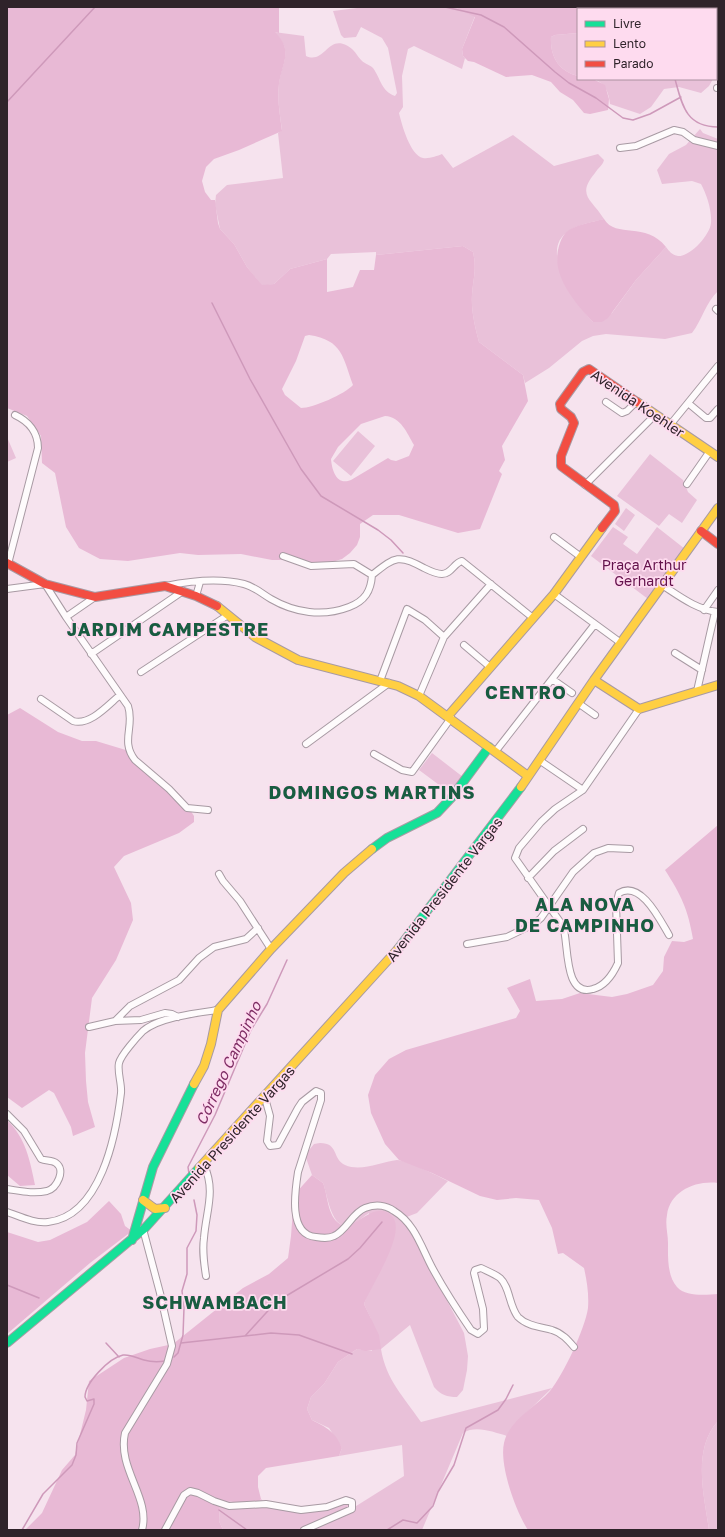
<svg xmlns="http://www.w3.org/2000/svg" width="725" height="1537" viewBox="0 0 725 1537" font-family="'Golos Text',sans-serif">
  <rect width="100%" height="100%" fill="#f6e3ee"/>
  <path fill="#e9c1d9" d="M365 7H454L475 16 462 49 463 56 465 58 462 69 414 46 408 49 402 76 403 107 399 113C402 125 410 155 423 158 429 159 437 156 442 154L453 168 513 135 554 166 598 154 604 160C603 165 598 168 595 173 576 196 592 199 604 219 590 223 572 225 562 237 544 258 578 306 593 322L612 313 636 280 666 247C669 251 672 255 678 256 690 257 710 235 711 223 712 211 707 195 701 184L692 181 662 184 657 170 669 154 686 145 700 129 703 133 718 139V291C706 302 702 320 692 333L665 339 606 334 593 336 582 341 549 368 525 383 523 375 479 342C475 327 471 311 472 295 473 279 477 269 473 252L463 246 376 255V252L331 254 327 259 290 269 274 284 262 286 247 267 234 244 220 229 215 204 216 195 227 185 283 178 278 133 282 130C280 115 277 99 279 83 282 61 294 51 274 32L304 36 306 56C326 65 328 30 352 49 357 53 359 60 365 63 368 65 370 65 373 68 381 79 381 91 395 96L397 93 388 48 382 38 361 27 356 37 344 38 341 35 333 11Z
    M578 33V76C559 71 550 57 551 37L555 35Z
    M593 79H713L709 86 701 93 679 87 664 89 651 107 640 114 610 104C609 93 605 82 593 79Z
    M358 431 375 446 351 476 333 461Z
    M7 437 16 458 7 462Z
    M650 454 683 480 688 492 697 500 682 523 669 514 659 526 617 496Z
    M626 508 635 515 624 531 615 524Z
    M613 527 628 537 623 544 637 554 657 527 685 549 648 599 591 556Z
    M432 753 463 777 450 793 419 770Z
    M320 1143C339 1143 332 1159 345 1165 361 1172 381 1162 397 1160 407 1160 438 1176 448 1181L417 1213 404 1218 464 1333 468 1356 467 1370 463 1390 457 1397C447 1397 441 1395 434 1387L410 1325 381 1349C386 1380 404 1397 421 1422L552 1388 520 1419 507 1436C493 1432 476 1425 463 1433L422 1530H223L219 1521 220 1505 229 1501 241 1504H255L261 1499 267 1505 309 1510 347 1500 353 1508 404 1476 402 1445 339 1456 342 1448 329 1428 312 1420 307 1409 311 1397 324 1384 338 1362 357 1349 372 1351 371 1319 364 1304 367 1295 369 1213C364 1216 359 1221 354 1224 331 1235 328 1195 323 1183L312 1175 305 1155 314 1144Z
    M718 1421V1530H709C704 1495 692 1450 718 1421Z"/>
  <path fill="#e8b9d5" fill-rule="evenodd" d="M7 7H279V33L275 32C294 51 282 62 279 84 277 99 280 115 282 131L239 150 214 159 206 167 202 181 205 192 211 200H215L218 223 220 229 234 244 247 267 262 285 274 284 290 269 327 259V292L353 287 360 270H374L376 255 463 246 473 252C477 269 473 279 472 295 471 311 475 327 479 342L523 375 528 401 502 446 505 460 499 471 502 474 480 529 458 533 399 515H373L360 524V537L357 545 350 553 342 559 322 565 308 567 287 560H272L241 554 198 555 180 553 128 561 100 559 79 548 66 527 55 473 42 463 41 436 27 416 7 408ZM309 335C343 340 343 358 353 385 345 394 313 408 301 408L285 395 282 389 296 361 305 336ZM385 416C401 417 407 433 414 445L409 456 396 461 391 460 388 458 351 480C337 486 332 471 331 459L338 447 361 424Z
    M454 7H678L676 9H578V33L555 35 551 37C550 57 559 71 578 76V79H593L605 85 609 99 608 110 590 114 584 113 573 100 560 92 551 82 532 75 506 77 474 62 468 61 463 56 462 49 475 17Z
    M718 12V71L716 73V18Z
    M604 219C616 239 646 221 666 247L636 280 608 318 602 322H593C575 303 550 274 559 246 561 240 563 234 569 230 579 224 592 222 604 219Z
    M20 708 58 732 82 741H96L129 751 181 796 194 816V822L179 833 124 856 114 867 131 903 133 920 116 960 92 998 85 1053 86 1081 88 1102 95 1127 73 1136 71 1127 54 1093 49 1090 22 1108 7 1097V715Z
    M718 825V1183C696 1180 670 1191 667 1215 665 1225 668 1234 668 1243 668 1256 667 1276 677 1287 686 1297 706 1295 718 1294V1421C692 1450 704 1495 709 1530H528C516 1512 499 1465 504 1443 509 1420 536 1407 550 1391 563 1375 585 1329 588 1308 589 1295 587 1281 584 1268L563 1253 558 1254 552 1228 539 1200 516 1198 497 1200 480 1196 432 1173 399 1160 385 1144 371 1113 368 1095 375 1075 389 1059 406 1050 516 1018 520 1011 507 988 530 979 536 1001 562 999 580 993 612 997 627 994 653 985 663 971 664 957 672 941 684 942 693 939C688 909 681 895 665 870Z
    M7 1120C26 1138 30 1161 35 1185L20 1186 7 1175Z
    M312 1175 323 1183C328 1195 327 1216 340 1224 354 1233 373 1199 391 1215 409 1231 371 1285 364 1304L379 1335 381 1349 366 1351 357 1349 338 1362 324 1384 311 1397 307 1409 312 1420C327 1428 335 1431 342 1448L339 1456 266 1468 258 1476V1487L261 1499 255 1504H241L229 1501 220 1505 219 1521 223 1530H25L42 1513 62 1470 75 1455 86 1410 89 1381 124 1358 150 1349 173 1344 243 1288 269 1274 288 1258 291 1236 294 1195Z
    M109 1201 121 1214 125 1226 132 1231 90 1263 7 1334V1232L38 1242 50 1240 87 1222Z"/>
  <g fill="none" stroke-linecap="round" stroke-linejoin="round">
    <path stroke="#ce99ba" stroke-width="1.5" d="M445 7 481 15 504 27 555 72 569 83 596 98 623 118 633 120 650 114 681 97
      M679 9 680 7
      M675 79C682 105 686 127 718 127
      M7 102 95 7
      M212 303 250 379 301 469 321 496 378 530 391 540 403 553
      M189 1174 188 1167 215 1115 251 1030 267 1004 287 960
      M7 1285 39 1298
      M245 1336 276 1302 348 1259 360 1248 382 1222
      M106 1343 119 1357
      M181 1343 271 1333 299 1335 352 1354
      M174 1357 178 1353 183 1335 184 1308 182 1291 187 1274V1248L196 1231 197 1215 194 1200
      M219 1510 247 1530
      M22 1530 43 1494 72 1465 76 1455 77 1443 94 1404V1399L87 1401 85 1397C85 1383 109 1358 123 1355 130 1354 137 1358 144 1360 151 1362 158 1362 165 1361
      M387 1530 403 1520 417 1523 433 1506 438 1492 454 1465 466 1428 498 1410 506 1399 513 1385"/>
    <g stroke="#a89aa3" stroke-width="8">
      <path id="street" d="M717 88H718
        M620 148 636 146 674 130 683 132 694 140 718 146
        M716 309 718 311
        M606 402 622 413 627 411 636 402
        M688 403 706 418H710L718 409
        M670 425 718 366
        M687 484 710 451
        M585 485 655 415
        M554 537 581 557
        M283 556 311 566 354 564 372 575
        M8 564 38 448C38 432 28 421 15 415
        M372 575C394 558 398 553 424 568 430 571 436 574 442 574 451 574 454 563 462 561L533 618
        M662 585C679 596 697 610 718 612
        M166 586C190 581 220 578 244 584 255 587 261 593 271 599 295 613 323 617 349 607 365 601 371 591 372 575
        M7 589 45 584 66 617 128 706C135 726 120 741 135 760L169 789 187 808 208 810
        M554 594 621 643
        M196 596 200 582
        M704 610 718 590
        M66 617 95 597
        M464 645 490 667
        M675 653 702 670
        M91 654 183 591
        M141 672 228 615
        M552 679 572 693
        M380 681 407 609 425 620 444 637
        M697 691 715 612
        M419 696 444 637 491 584
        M41 699 73 721C90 726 108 705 120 695
        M578 703 595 715
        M639 709 583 790 555 809 541 822 519 848 515 858 563 926C569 942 563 998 593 989 605 986 613 974 618 963L616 904 619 893C641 880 660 920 669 935
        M306 744 389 683
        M495 752 595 624
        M374 754 402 770 412 772 451 718
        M539 760 583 790
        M219 874 223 881 240 901 271 949
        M528 878 554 851 583 829
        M467 944 507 937 534 924 541 918 573 872 594 853 608 848 630 849
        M115 1021 130 1006 179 980 199 958 214 947 246 939 258 928
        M89 1027 115 1021 141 1020 165 1013 172 1014 178 1017
        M265 1098 270 1116 267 1141 270 1146 278 1145 298 1108 302 1102 316 1091 321 1093V1100L298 1172C295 1191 288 1235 316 1237 322 1238 328 1239 334 1236 347 1230 352 1213 365 1208 375 1204 386 1205 394 1211 416 1224 422 1250 434 1271 445 1291 458 1311 471 1330L478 1334 484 1329 483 1309 474 1273 475 1270 481 1268C487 1271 495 1274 500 1278 510 1287 509 1306 518 1317 527 1326 541 1327 552 1330 562 1333 568 1340 574 1347
        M7 1114 24 1131 41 1159C46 1161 52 1160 56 1163 66 1170 57 1188 47 1191 33 1194 21 1191 7 1189
        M204 1165C216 1191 206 1211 204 1238 202 1251 204 1263 206 1276
        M7 1212C19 1216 35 1224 48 1222 101 1216 116 1135 121 1093 122 1084 117 1072 119 1063 121 1055 137 1037 143 1031 159 1017 197 1013 218 1010
        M142 1530C151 1498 117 1469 125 1433L167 1364 172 1346 160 1293 143 1229
        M165 1530 184 1495 190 1491 198 1493 214 1501 229 1506 266 1504 301 1510 327 1507 346 1500 352 1502V1509L304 1530"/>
    </g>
    <g stroke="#a89aa3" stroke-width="10">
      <path id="fast" d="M372 849 387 838 437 813 452 797 489 747
        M398 949 521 787
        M132 1240 153 1167 194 1084
        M7 1343 145 1228 199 1168"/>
    </g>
    <g stroke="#a89aa3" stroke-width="10">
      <path id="slow" d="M637 402 718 457
        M217 606 255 637 298 660 398 686 419 696 528 776
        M594 680 639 709 718 685
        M448 716 554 594 602 528
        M521 787 594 680 718 508
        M194 1084 204 1066 211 1044 218 1010 271 949 344 873 372 849
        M199 1168 398 949
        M143 1200 155 1209 165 1208"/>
    </g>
    <g stroke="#a89aa3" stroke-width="10">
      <path id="jam" d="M602 528 615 511 614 505 561 466V456L574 423 571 417 561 409 560 404 583 372 589 369 637 402
        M701 531 718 544
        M7 563 45 584 95 597 165 586 196 596 217 606"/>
    </g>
    <use href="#street" stroke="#fefbfc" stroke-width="6"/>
    <use href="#fast" stroke="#16e098" stroke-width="8"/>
    <use href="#slow" stroke="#ffcf43" stroke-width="8"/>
    <use href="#jam" stroke="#f24e42" stroke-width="8"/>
  </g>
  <g text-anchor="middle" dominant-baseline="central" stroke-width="3.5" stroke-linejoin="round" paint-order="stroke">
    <g font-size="14" fill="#2f232a" stroke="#fedbef">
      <text transform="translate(638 403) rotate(34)">Avenida Koehler</text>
      <text transform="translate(444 889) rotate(-52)">Avenida Presidente Vargas</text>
      <text transform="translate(232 1134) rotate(-48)">Avenida Presidente Vargas</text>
    </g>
    <g font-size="14" fill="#63114b" stroke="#fedbef">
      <text x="644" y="564">Praça Arthur<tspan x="644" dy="16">Gerhardt</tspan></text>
    </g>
    <g font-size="15" font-style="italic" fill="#7e2d64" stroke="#fedbef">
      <text transform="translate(228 1063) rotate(-65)">Córrego Campinho</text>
    </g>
    <g font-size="18" font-weight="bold" letter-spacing="1" fill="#195c41" stroke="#fedbef">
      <text x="168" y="629">JARDIM CAMPESTRE</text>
      <text x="526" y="692">CENTRO</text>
      <text x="372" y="792">DOMINGOS MARTINS</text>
      <text x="585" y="904">ALA NOVA<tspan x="585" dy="21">DE CAMPINHO</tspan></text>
      <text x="215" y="1302">SCHWAMBACH</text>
    </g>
  </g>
  <rect width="725" height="1537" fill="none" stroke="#2f232a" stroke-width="16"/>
  <rect x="577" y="8" width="140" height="72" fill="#fedbef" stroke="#ab91a0"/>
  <rect x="585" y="21" width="20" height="6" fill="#16e098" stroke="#ab91a0"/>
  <text x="613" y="28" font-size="12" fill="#2f232a">Livre</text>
  <rect x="585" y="41" width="20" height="6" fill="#ffcf43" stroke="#ab91a0"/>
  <text x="613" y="48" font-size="12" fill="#2f232a">Lento</text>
  <rect x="585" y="61" width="20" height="6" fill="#f24e42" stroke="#ab91a0"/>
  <text x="613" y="68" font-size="12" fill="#2f232a">Parado</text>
</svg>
